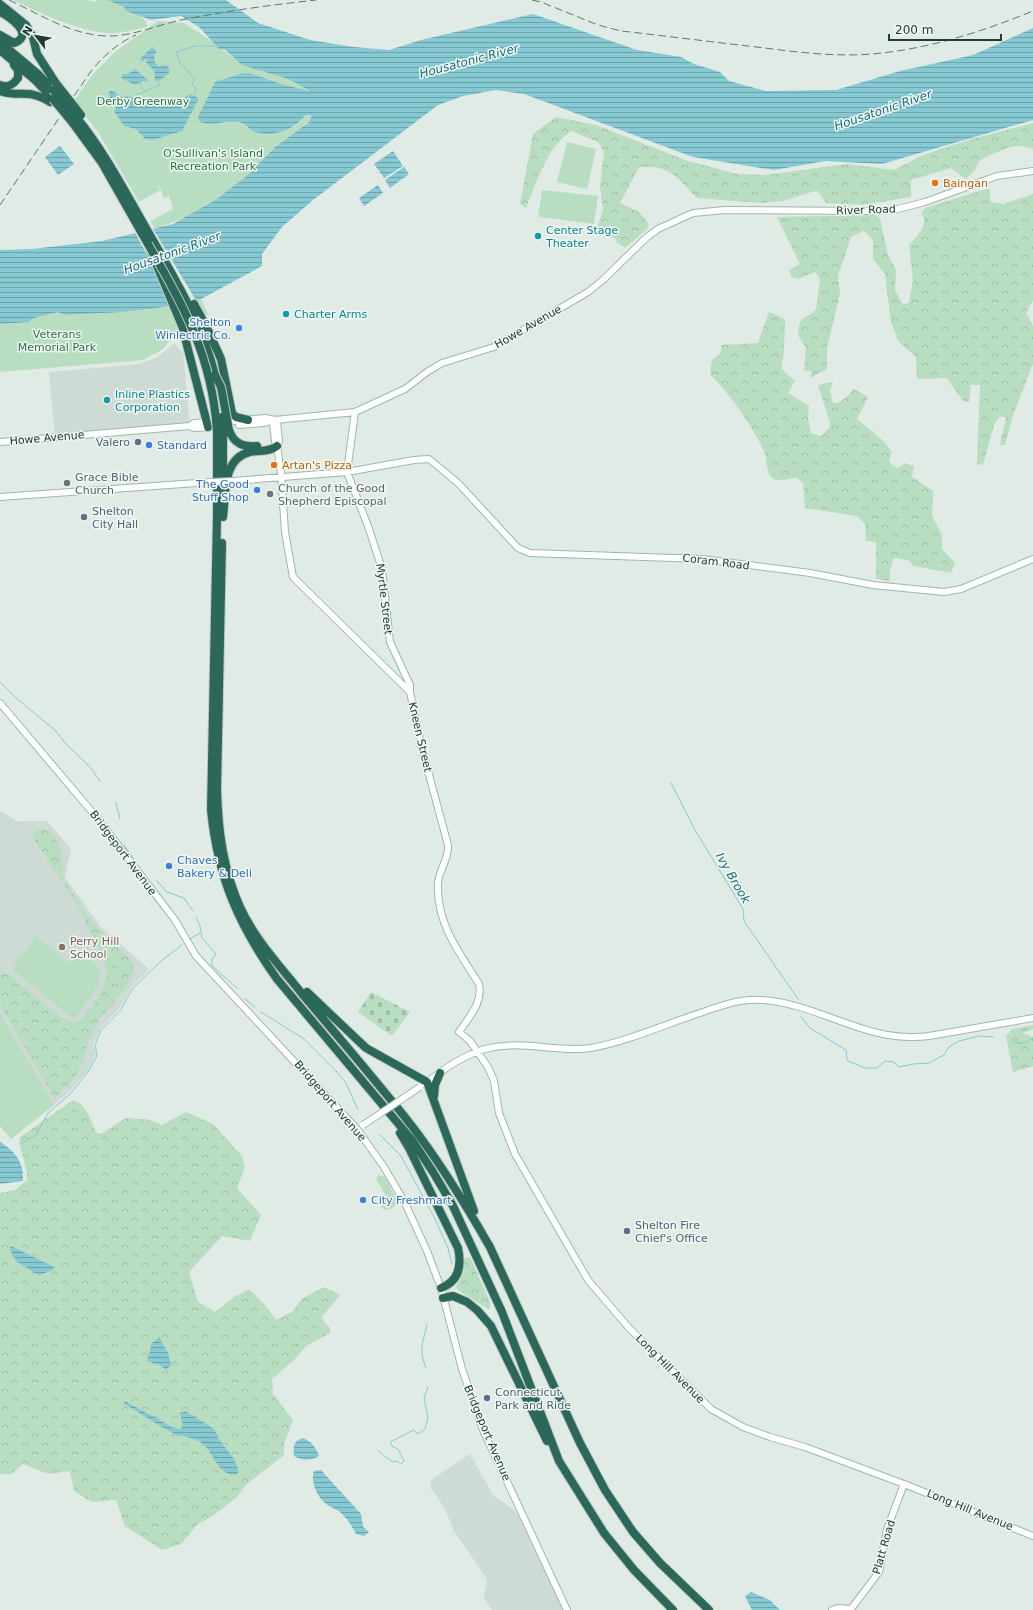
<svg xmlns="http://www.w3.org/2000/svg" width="1033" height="1610" viewBox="0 0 1033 1610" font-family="'DejaVu Sans',sans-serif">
  <defs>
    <pattern id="forest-crowns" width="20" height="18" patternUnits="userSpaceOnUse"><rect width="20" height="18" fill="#b8ddc1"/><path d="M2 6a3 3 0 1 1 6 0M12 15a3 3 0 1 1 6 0" fill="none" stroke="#9ebfa6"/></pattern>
    <pattern id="cemetery-stones" width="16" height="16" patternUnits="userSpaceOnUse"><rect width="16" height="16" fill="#b8ddc1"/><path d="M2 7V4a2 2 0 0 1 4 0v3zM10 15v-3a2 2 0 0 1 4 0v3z" fill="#9ebfa6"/></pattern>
    <pattern id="water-rules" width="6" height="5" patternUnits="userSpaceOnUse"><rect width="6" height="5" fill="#86c9d2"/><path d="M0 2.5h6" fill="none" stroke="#6da4ab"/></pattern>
  </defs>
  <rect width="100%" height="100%" fill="#e0ebe6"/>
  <path fill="#cedbd5" d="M174 343 183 353 184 361 190 426 55 438 49 372 139 364 158 357Z
    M0 811 17 821H47L71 849 65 877 100 926 149 969 131 988 120 1008 101 1028 93 1044 96 1055 87 1072 69 1092 54 1105 0 1012Z
    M470 1454 493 1495 514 1510 520 1518 563 1610H492L484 1598 487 1579 454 1531 445 1509 431 1488V1481L434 1478Z"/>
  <path fill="#b8ddc1" d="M13 0H88L95 2 97 0H107L125 7 126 11 140 16 146 21 147 27C137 29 126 32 116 33 85 35 41 13 13 0Z
    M158 21 184 23 210 40 242 65 288 79 311 92 284 85 250 73 211 90 200 114 220 124C236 119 239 123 252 130 265 137 283 133 295 126 299 123 302 118 306 115H312C305 130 288 136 275 147 265 155 258 167 248 176 221 198 188 220 155 228L150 221 173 209 169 196 164 198 154 173 160 190 139 202 98 132 74 101 94 73 115 52Z
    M567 142 596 149 587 189 557 182Z
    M542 190 598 196 594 224 538 217Z
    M201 299 208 314 178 330 163 349 143 360 0 372V324L29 322 34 318 58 312 65 315C112 313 156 308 201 299Z
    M36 936 69 963 79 951 101 969 97 988 74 1019 12 969Z
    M0 1012 54 1105 11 1139 0 1126Z
    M378 1175 385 1177 398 1202C396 1207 388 1211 383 1209 377 1203 384 1201 386 1196L376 1179Z"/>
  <path fill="url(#forest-crowns)" d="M556 117 596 125 685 160 737 174 765 175 848 164 894 170 923 155 968 140 1033 123V149C1015 140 996 153 980 160L974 171 966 179 951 168 911 180V197L863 205 826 203 818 192 815 191 783 201 761 203 697 198C676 177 671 165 639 167L620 203 639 212 649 224 648 228 625 248 617 243 616 239 597 228 603 210 600 186 604 152 598 142 571 131C546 148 537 182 526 208L520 204 533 134Z
    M989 188 991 202 1003 204 1033 194V300L1026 313 1033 326V364L1012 418 1005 445H1000L1006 417H999L994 425 983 465 977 464 980 385H971L969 402 963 401 947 378 917 379 916 357 899 342 891 323 885 274 873 259V240L864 231 851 237 838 276 840 294 827 348V369L810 378 812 372 804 370 806 348 799 337 798 329 801 320 816 310 820 279 815 272 798 279 792 277 789 270 800 264 777 217 875 215 880 218 888 255 896 270 895 290 903 304 909 303 913 281 909 245C917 236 930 225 921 213L925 208Z
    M769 312 785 319 784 352 781 369 795 381 788 393 809 406 808 418 811 433 821 436 829 428 830 423 818 385 833 382 830 391 833 403C843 403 847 396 854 389L868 397 857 419C869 429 883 438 892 452L889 460 892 465 898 468 905 463 914 466 912 477 933 491 932 516 942 535V549L955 563 951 573 914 566 908 560 894 558 890 569V581L876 579V542L866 541 865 524 857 516 805 508 803 483 797 478C791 478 779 482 774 479 765 474 768 459 764 451 750 422 732 397 710 374L712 360 720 354 722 345 758 343Z
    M42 829 49 831 55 837 62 853 63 878 92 922 132 961C140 982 103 1010 94 1028 86 1041 86 1057 79 1071 73 1081 62 1090 55 1099L0 1005V970C24 982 53 1017 75 1023 86 1020 103 990 106 979 108 973 106 966 104 960L76 902 35 841 33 833 35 830Z
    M1033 1025V1029L1023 1033 1033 1037V1066L1013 1072 1006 1036 1012 1029Z
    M73 1100C86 1104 91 1120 96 1132L101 1134 126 1118 151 1120 162 1125 186 1112 213 1124 242 1156 245 1167 237 1188 261 1215 250 1241 222 1236 189 1272 198 1302 215 1312 234 1297 249 1289 265 1305 276 1320 292 1312 303 1298 324 1287 340 1295 321 1318 330 1328V1333L306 1346 294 1360 272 1379 273 1394 293 1420 284 1444V1455L247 1484 237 1497 213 1516 198 1524 181 1544 162 1550 125 1526 116 1500 92 1502 74 1491 70 1471 48 1474 23 1464 11 1474H0V1193L15 1190 27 1180V1173L19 1141 20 1137Z
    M470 1257 490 1302V1308L488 1309 458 1290 456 1287 462 1274 464 1259Z"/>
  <path fill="url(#cemetery-stones)" d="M371 992 410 1012 392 1036 358 1012Z"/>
  <path fill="url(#water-rules)" d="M107 0H226L258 23 310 40 354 47 389 50 421 40 533 14 637 50 681 57 694 64 720 72 729 81 766 91 836 90 900 71 973 55 1033 28V120L882 164 825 161 774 170 693 157 524 94 496 90 463 96 438 105 313 200 282 227 262 254V266L201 299 163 307 122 312 65 315 58 312 34 318 29 322 0 324V250L32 249 102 241 173 224 217 199 248 175 275 147 308 123 312 115H306C302 118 299 123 295 125 284 133 266 137 253 131 248 128 244 123 237 122 223 120 216 127 200 122L198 117 215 82 243 73H250L284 85 310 91 288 79 242 65 224 49 220 50 199 27 181 16 151 20 126 11 124 7Z
    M152 47 157 51 154 55 155 63 159 66 166 65 169 68V73L159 81 155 80C155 67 153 71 146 62L147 58 142 62 140 59Z
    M135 69 148 80 147 82 143 81 135 85 121 78 123 74H128Z
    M111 90 122 97 128 96 143 102 148 99 157 102 169 98 181 100 190 94 198 98V100L182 131 153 140 145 139 136 129 124 126 114 111 116 108 115 104C110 101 108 97 109 92Z
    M60 146 74 164 58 175 45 157Z
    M393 151 403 166 384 178 374 164Z
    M404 167 409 174 390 188 385 180Z
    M378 185 383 193 364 206 359 198Z
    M0 1142C15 1151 24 1162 23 1181L0 1184Z
    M11 1246 54 1267V1269L43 1274 38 1275 16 1261 10 1250Z
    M159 1337 168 1353 171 1365 166 1370 160 1365 147 1361 152 1343Z
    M125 1401 172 1427 179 1429 183 1427 180 1413 185 1411 214 1429 218 1438 234 1459 239 1471 236 1475C217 1475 215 1454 203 1444 193 1436 180 1437 169 1431 154 1423 139 1412 124 1404Z
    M303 1438C312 1442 316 1447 319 1456 311 1461 303 1461 294 1456 293 1447 293 1441 303 1438Z
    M321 1470 361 1514 363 1527 369 1532 364 1536 356 1534C352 1526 348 1520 342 1514 338 1509 331 1508 326 1504 317 1497 310 1481 314 1471Z
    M751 1592 770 1600 780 1610H752L745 1596Z"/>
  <path fill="#e0ebe6" d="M152 227 197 302 171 307 159 277 134 231Z"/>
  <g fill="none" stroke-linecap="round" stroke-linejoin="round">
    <path stroke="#86c9d2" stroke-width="1" d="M139 82 144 91
      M194 97 196 88 192 84 194 81V78L180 63 176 52 196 46H215
      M135 100 136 95 160 85 155 80
      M0 682 15 697 56 731 65 743 90 767 100 781
      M671 783 695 830 743 909 744 921 798 999
      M116 803 120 819
      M124 845 133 858
      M157 881 167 892 184 898 193 911
      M196 917 200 926 202 938 216 954 212 959V966L237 988
      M190 939 200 933
      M245 999 255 1007
      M261 1012 304 1039 337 1072 346 1083 358 1110
      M801 1017 810 1028 846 1050 847 1060 848 1061 865 1068H877L885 1061 894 1062 899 1067 914 1064 929 1063 944 1055 949 1047 959 1041 979 1036 993 1037
      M1013 1041C1022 1046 1025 1042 1033 1038
      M379 1134 401 1156 434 1217 448 1248 452 1264
      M20 1144 36 1135 48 1113 70 1094 88 1072 97 1056 95 1045 101 1030 121 1010 132 989 161 961 182 945
      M426 1368C418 1347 423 1345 427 1324
      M378 1451 393 1462 397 1461 401 1464 404 1461 398 1449 393 1447 390 1442 414 1430 418 1434 425 1429 428 1418 424 1398 428 1387"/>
    <g stroke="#9eb7ad" stroke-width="8">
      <path id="secondary" d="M355 412 347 472 368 526 382 569 390 642 410 685V692
        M275 420 273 424 275 441 277 446 281 473 285 532 293 577 410 692 421 745 448 845C449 859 439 870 438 883 436 923 459 952 479 984 483 1003 469 1017 459 1032L470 1041 488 1067 494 1081 499 1113 515 1154 588 1280 629 1328 711 1409 743 1427 770 1437 805 1447 904 1484 1033 1536
        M275 420 277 422 279 441
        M224 422 265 418 275 420 355 412 405 389 427 372 442 363 494 347 588 292 604 279 647 237 658 229 693 213 725 210 866 211 894 210 925 202 997 176 1033 171
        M239 425 265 423 273 420
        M190 426 194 423 211 422
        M0 442 190 426 194 428 212 427
        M233 481 347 472 414 460 429 459 458 483 518 548 530 553 702 559 810 573 873 585 944 592 961 589 1033 559
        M0 497 211 482
        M0 703 98 819 175 920 196 956 357 1129 384 1167 405 1203 427 1251 441 1288 462 1369 483 1430 567 1610
        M425 1084C442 1070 464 1055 485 1049 522 1039 555 1053 591 1048 626 1042 666 1024 700 1013 720 1006 741 998 762 1000 822 1004 865 1044 929 1036L1033 1018
        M832 1610 838 1608 851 1609 879 1572 887 1529 904 1484"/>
    </g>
    <g stroke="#c1c8c6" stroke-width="10">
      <path id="highway" d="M0 4 26 25 33 37 37 54 55 82
        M0 12C9 16 36 35 14 43L0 35
        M0 42 38 74 53 90
        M0 50 36 81 53 99
        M0 85C8 88 13 85 18 78V70L14 65
        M0 91C20 98 28 88 50 102
        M77 118C103 150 122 186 142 221 170 271 201 319 215 375
        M72 122 102 163 148 244 182 326 208 427
        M194 304 207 328 221 359 232 413 236 417 248 420
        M229 430C234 444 243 447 257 446
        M217 431V517L211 810C218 878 238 924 277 979L412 1140 433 1172 453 1206 502 1312 559 1461 604 1533 634 1570 673 1610
        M223 431V477
        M223 517C226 495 222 458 250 452 259 450 270 452 277 446
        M222 543 217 789C218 830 223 869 240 907 255 940 281 967 303 995 337 1035 371 1075 404 1116 437 1157 465 1203 491 1249
        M307 992 366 1048 427 1082 474 1211
        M434 1096 435 1085 440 1073
        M400 1133 409 1148 458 1248C462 1266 459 1281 441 1288
        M489 1245 580 1443 605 1490 633 1532 660 1563 709 1610
        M443 1298 453 1296 467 1302 477 1310 491 1326 547 1441"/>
    </g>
    <use href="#secondary" stroke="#fff" stroke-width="6"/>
    <use href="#highway" stroke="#2c685a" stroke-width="8"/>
    <path stroke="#5b786f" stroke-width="1" stroke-dasharray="8 4" stroke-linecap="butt" d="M9 0C37 13 65 31 96 35 125 40 153 26 181 20 226 11 271 5 316 0
      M532 0 541 2 598 25 621 31C666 36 712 42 757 47 795 52 834 57 872 54 929 49 981 32 1033 11
      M0 205 89 74C101 58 117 43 136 35"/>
    <g stroke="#9eb7ad" stroke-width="8" stroke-linecap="butt">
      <path id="secondary-bridge" d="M211 482 233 481
        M363 1125 420 1087"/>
    </g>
    <g stroke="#c1c8c6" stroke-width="10" stroke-linecap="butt">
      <path id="highway-bridge" d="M55 82 81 115
        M53 90 76 118
        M53 99 72 122
        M148 244C184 307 212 356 217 431
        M215 375 221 387 229 430
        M222 417 223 431"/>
    </g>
    <use href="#secondary-bridge" stroke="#fff" stroke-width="6"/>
    <use href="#highway-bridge" stroke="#2c685a" stroke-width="8"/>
  </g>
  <g fill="#e8710a" stroke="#f0f8f4" stroke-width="1.5">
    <circle cx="935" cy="183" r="4"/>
    <circle cx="274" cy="465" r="4"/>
  </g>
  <g fill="#0f9aa8" stroke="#f0f8f4" stroke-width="1.5">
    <circle cx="538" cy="236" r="4"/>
    <circle cx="286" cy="314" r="4"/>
    <circle cx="107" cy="400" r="4"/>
  </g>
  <g fill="#3f7fe0" stroke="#f0f8f4" stroke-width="1.5">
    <circle cx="239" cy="328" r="4"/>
    <circle cx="149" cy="445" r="4"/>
    <circle cx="257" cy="490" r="4"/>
    <circle cx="169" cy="866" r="4"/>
    <circle cx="363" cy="1200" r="4"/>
  </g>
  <g fill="#5c6f8a" stroke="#f0f8f4" stroke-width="1.5">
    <circle cx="138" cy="442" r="4"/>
    <circle cx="84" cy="517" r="4"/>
    <circle cx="627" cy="1231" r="4"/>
    <circle cx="487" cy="1398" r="4"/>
  </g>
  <g fill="#6b7280" stroke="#f0f8f4" stroke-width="1.5">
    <circle cx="67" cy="483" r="4"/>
    <circle cx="270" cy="494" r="4"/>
  </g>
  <circle fill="#8d6e63" stroke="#f0f8f4" stroke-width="1.5" cx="62" cy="947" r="4"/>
  <g text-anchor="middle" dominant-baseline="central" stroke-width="3" stroke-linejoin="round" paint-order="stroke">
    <g font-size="11" fill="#2a7344" stroke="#f0f8f4">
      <text x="143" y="101">Derby Greenway</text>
      <text x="213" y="153">O'Sullivan's Island<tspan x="213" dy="13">Recreation Park</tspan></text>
      <text x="57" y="334">Veterans<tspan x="57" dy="13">Memorial Park</tspan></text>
    </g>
    <g font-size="11" fill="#c56008" stroke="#f0f8f4" text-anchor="start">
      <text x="943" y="183">Baingan</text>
      <text x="282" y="465">Artan's Pizza</text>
    </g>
    <g font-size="11" fill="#203c33" stroke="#f0f8f4">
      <text transform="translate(866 210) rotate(-2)">River Road</text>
      <text transform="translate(528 327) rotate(-30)">Howe Avenue</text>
      <text transform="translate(47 438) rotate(-5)">Howe Avenue</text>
      <text transform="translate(716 562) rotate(7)">Coram Road</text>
      <text transform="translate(384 599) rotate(83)">Myrtle Street</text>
      <text transform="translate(420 737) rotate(77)">Kneen Street</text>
      <text transform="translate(123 853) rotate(53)">Bridgeport Avenue</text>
      <text transform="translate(330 1101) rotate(49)">Bridgeport Avenue</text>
      <text transform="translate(670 1369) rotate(45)">Long Hill Avenue</text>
      <text transform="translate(487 1433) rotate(67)">Bridgeport Avenue</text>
      <text transform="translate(970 1510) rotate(22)">Long Hill Avenue</text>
      <text transform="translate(884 1547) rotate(-74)">Platt Road</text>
    </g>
    <g font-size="11" fill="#0d838f" stroke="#f0f8f4" text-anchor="start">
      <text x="546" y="230">Center Stage<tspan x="546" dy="13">Theater</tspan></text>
      <text x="294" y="314">Charter Arms</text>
      <text x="115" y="394">Inline Plastics<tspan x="115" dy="13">Corporation</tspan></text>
    </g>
    <g font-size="11" fill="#366cbe" stroke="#f0f8f4" text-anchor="start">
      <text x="231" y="322" text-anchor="end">Shelton<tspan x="231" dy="13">Winlectric Co.</tspan></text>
      <text x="157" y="445">Standard</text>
      <text x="249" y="484" text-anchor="end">The Good<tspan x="249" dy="13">Stuff Shop</tspan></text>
      <text x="177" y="860">Chaves<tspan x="177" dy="13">Bakery &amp; Deli</tspan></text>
      <text x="371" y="1200">City Freshmart</text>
    </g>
    <g font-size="11" fill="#4e5e75" stroke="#f0f8f4" text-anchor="start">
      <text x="130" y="442" text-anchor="end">Valero</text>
      <text x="92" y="511">Shelton<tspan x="92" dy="13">City Hall</tspan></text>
      <text x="635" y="1225">Shelton Fire<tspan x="635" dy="13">Chief's Office</tspan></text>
      <text x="495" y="1392">Connecticut<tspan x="495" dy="13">Park and Ride</tspan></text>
    </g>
    <g font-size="11" fill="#5b616d" stroke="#f0f8f4" text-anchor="start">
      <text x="75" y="477">Grace Bible<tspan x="75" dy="13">Church</tspan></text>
      <text x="278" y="488">Church of the Good<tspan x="278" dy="13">Shepherd Episcopal</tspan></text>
    </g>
    <g font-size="11" fill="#785e54" stroke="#f0f8f4" text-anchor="start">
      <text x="70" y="941">Perry Hill<tspan x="70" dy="13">School</tspan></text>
    </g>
    <g font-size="12" font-style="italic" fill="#1a6c78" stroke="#f0f8f4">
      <text transform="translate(469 61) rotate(-15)">Housatonic River</text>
      <text transform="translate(883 110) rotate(-19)">Housatonic River</text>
      <text transform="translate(172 253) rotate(-20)">Housatonic River</text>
      <text transform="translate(733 878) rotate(60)">Ivy Brook</text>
    </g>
  </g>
  <g transform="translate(36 36) rotate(301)" stroke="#f0f8f4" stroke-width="3" paint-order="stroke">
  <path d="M0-3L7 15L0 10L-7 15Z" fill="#203c33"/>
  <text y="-6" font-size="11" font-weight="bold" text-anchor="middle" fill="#203c33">N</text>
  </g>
  <path d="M889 34v6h112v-6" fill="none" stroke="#203c33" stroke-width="2"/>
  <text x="895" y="34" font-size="12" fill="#203c33" stroke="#f0f8f4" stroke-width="3" paint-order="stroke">200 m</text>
</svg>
